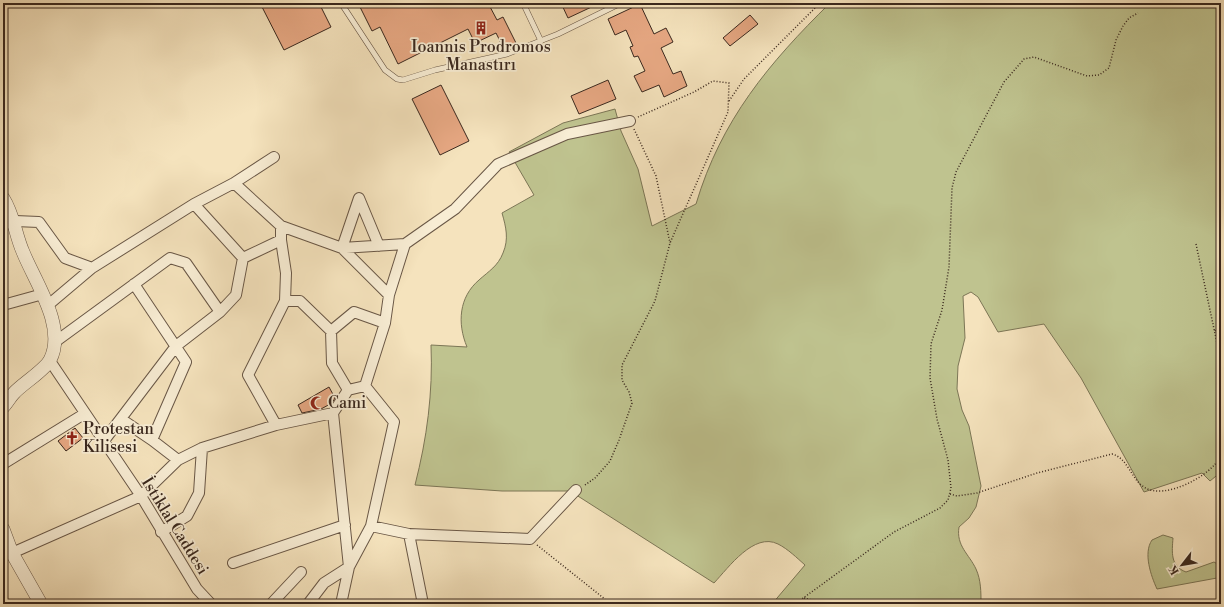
<svg xmlns="http://www.w3.org/2000/svg" width="1224" height="607" viewBox="0 0 1224 607" font-family="'Libre Bodoni',serif">
  <rect width="100%" height="100%" fill="#f5e3bd"/>
  <filter id="stains"><feTurbulence type="fractalNoise" baseFrequency=".005" numOctaves="4"/><feColorMatrix values="0 0 0 0 .2 0 0 0 0 .09 0 0 0 0 .02 0 0 0 .5 -.17"/></filter>
  <radialGradient id="worn" r=".72"><stop offset=".6" stop-color="#630" stop-opacity="0"/><stop offset="1" stop-color="#630" stop-opacity=".3"/></radialGradient>
  <path fill="#bfc38f" stroke="#7c7656" d="M830 3H1221V472L1210 481 1202 473 1144 492 1081 378 1044 324 998 332 978 297 971 292 963 296 965 338 958 366 957 389 962 410 969 426 981 486 976 507 969 518 959 527C956 546 969 554 976 569 981 580 981 592 981 604H772L805 565C797 558 788 549 778 544 754 532 729 567 714 583L570 491H502L415 485C427 438 433 393 431 345L467 347C457 323 459 297 479 280 489 271 498 266 503 253 509 239 506 227 502 213L534 195 509 152 563 123 615 109 621 131 638 169 652 226 696 204C721 120 769 63 830 3Z
    M1163 535 1173 538C1172 552 1170 566 1186 572L1214 562 1221 566V574L1217 578 1157 589C1151 576 1143 553 1152 540Z"/>
  <path fill="#e7a883" stroke="#3a281e" d="M260 3H319L331 27 284 50Z
    M364 3H488L497 20 503 17 516 43 504 49 496 33 475 43 468 29 398 64 380 27 372 31 359 5Z
    M561 3H600L568 18Z
    M640 4 654 34 666 28 673 42 661 48 673 74 681 71 687 86 664 97 659 85 642 92 634 76 645 71 638 56 634 57 630 47 633 46 626 30 615 35 608 19Z
    M750 15 758 24 730 46 723 38Z
    M608 80 616 99 579 114 571 96Z
    M441 85 469 141 440 155 412 99Z
    M329 387 335 398 332 403 321 409 302 413 298 405Z
    M75 428 83 438 66 451 58 441Z"/>
  <g fill="none" stroke-linecap="round" stroke-linejoin="round">
    <g stroke="#695746" stroke-width="6">
      <path id="service" d="M341 3 385 70 397 79 403 80 435 70 507 54 558 34 621 3
        M523 3 541 41
        M3 229 12 223"/>
    </g>
    <g stroke="#695746" stroke-width="12">
      <path id="minor" d="M234 183 281 226 342 248 389 295
        M194 204 243 258
        M15 221 39 222 65 258 92 268
        M379 246 359 198 342 248 405 244
        M134 284 186 362 152 440
        M285 301H300L331 331 332 363 348 390
        M3 305 43 294
        M47 306 92 268 194 204 234 183 274 157
        M331 331 354 312 385 323
        M55 342 170 258 186 263 220 312
        M50 361 141 496 197 589 211 604
        M365 386 394 422 371 526
        M121 419 152 440 178 460
        M276 425 248 375 285 301 286 273 281 240V226
        M103 442 176 346 220 312 236 295 243 258 281 240
        M3 464 84 414
        M161 532 187 516 199 493 202 448
        M409 534 423 604
        M12 553 141 496 178 460 202 448 276 425 333 413
        M233 563 345 525
        M271 604 301 572
        M308 604 324 583 349 567 371 526 409 534 530 539 576 490
        M341 604 349 567 333 413 348 390 365 386 385 323 389 295 405 244 455 209 498 164 567 134 630 121"/>
    </g>
    <g stroke="#695746" stroke-width="14">
      <path id="tertiary" d="M3 198C14 215 15 234 23 252 35 282 67 327 50 360 45 370 22 384 14 393 10 397 7 403 3 407
        M3 529 12 553 41 604"/>
    </g>
    <path stroke="#3a281e" stroke-width="1.5" stroke-dasharray="1 2" stroke-linecap="butt" d="M729 101 744 79 820 3
      M634 129 656 176 670 243
      M1196 244 1221 362
      M1215 331 1221 325
      M585 485 595 478 610 461 619 440 632 403 629 392 622 380V365L655 301 670 243 728 112 729 83 713 81 694 92 638 117
      M950 494 957 496 977 493 1037 473 1112 454C1128 458 1131 479 1144 487 1164 501 1211 476 1221 456
      M537 545 611 604
      M804 598 828 604
      M795 604 894 532 940 508 948 500 951 488 948 460 937 419 930 378 931 344 942 310 949 267 952 188 956 172 1004 82 1024 59 1034 57 1087 76 1099 75 1109 68 1116 40 1123 26 1129 18 1138 13"/>
    <use href="#service" stroke="#f8edd4" stroke-width="5"/>
    <use href="#minor" stroke="#f8edd4" stroke-width="10"/>
    <use href="#tertiary" stroke="#f8edd4" stroke-width="13"/>
  </g>
  <defs>
    <g id="building-bare" transform="scale(1.08)"><path d="M-4-6H4V6H1V3H-1V6H-4ZM-2.5-4.3h1.7v1.8h-1.7ZM.8-4.3h1.7v1.8H.8ZM-2.5-1h1.7V.8h-1.7ZM.8-1h1.7V.8H.8Z" fill="#8f2418" stroke="#f8edd4" stroke-width="2.5" paint-order="stroke"/></g>
    <g id="mosque-bare" transform="scale(1.08)"><path d="M3.5-4.9A6 6 0 1 0 3.5 4.9A5 5 0 1 1 3.5-4.9Z" fill="#8f2418" stroke="#f8edd4" stroke-width="2.5" paint-order="stroke"/></g>
    <g id="church-bare" transform="scale(1.08)"><path d="M-1.2-6h2.4v3.5h3.3v2.4h-3.3V6h-2.4V-.1h-3.3v-2.4h3.3Z" fill="#8f2418" stroke="#f8edd4" stroke-width="2.5" paint-order="stroke"/></g>
  </defs>
  <g fill-rule="evenodd">
    <use href="#building-bare" x="481" y="28"/>
    <use href="#mosque-bare" x="317" y="403"/>
    <use href="#church-bare" x="72" y="438"/>
  </g>
  <g text-anchor="middle" dominant-baseline="central" stroke-width="3.5" stroke-linejoin="round" paint-order="stroke">
    <g font-size="16" fill="#3a281e" stroke="#f8edd4" text-anchor="start">
      <text x="481" y="47" text-anchor="middle">Ioannis Prodromos<tspan x="481" dy="18">Manastırı</tspan></text>
      <text x="328" y="403">Cami</text>
      <text x="83" y="429">Protestan<tspan x="83" dy="18">Kilisesi</tspan></text>
    </g>
    <g font-size="16" fill="#3a281e" stroke="#f8edd4">
      <text transform="translate(175 526) rotate(58)">İstiklal Caddesi</text>
    </g>
  </g>
  <rect width="1224" height="607" fill="none" stroke="#f5e3bd" stroke-width="16"/>
  <rect x="4" y="4" width="1216" height="599" fill="none" stroke="#3a281e" stroke-width="2"/>
  <rect x="8" y="8" width="1208" height="591" fill="none" stroke="#3a281e"/>
  <g transform="translate(1182 565) rotate(239)" stroke="#f8edd4" stroke-width="3" paint-order="stroke">
  <path d="M0-3L7 15L0 10L-7 15Z" fill="#3a281e"/>
  <text y="-6" font-size="11" font-weight="bold" text-anchor="middle" fill="#3a281e">K</text>
  </g>
  <rect width="100%" height="100%" filter="url(#stains)"/>
  <rect width="100%" height="100%" fill="url(#worn)"/>
</svg>
